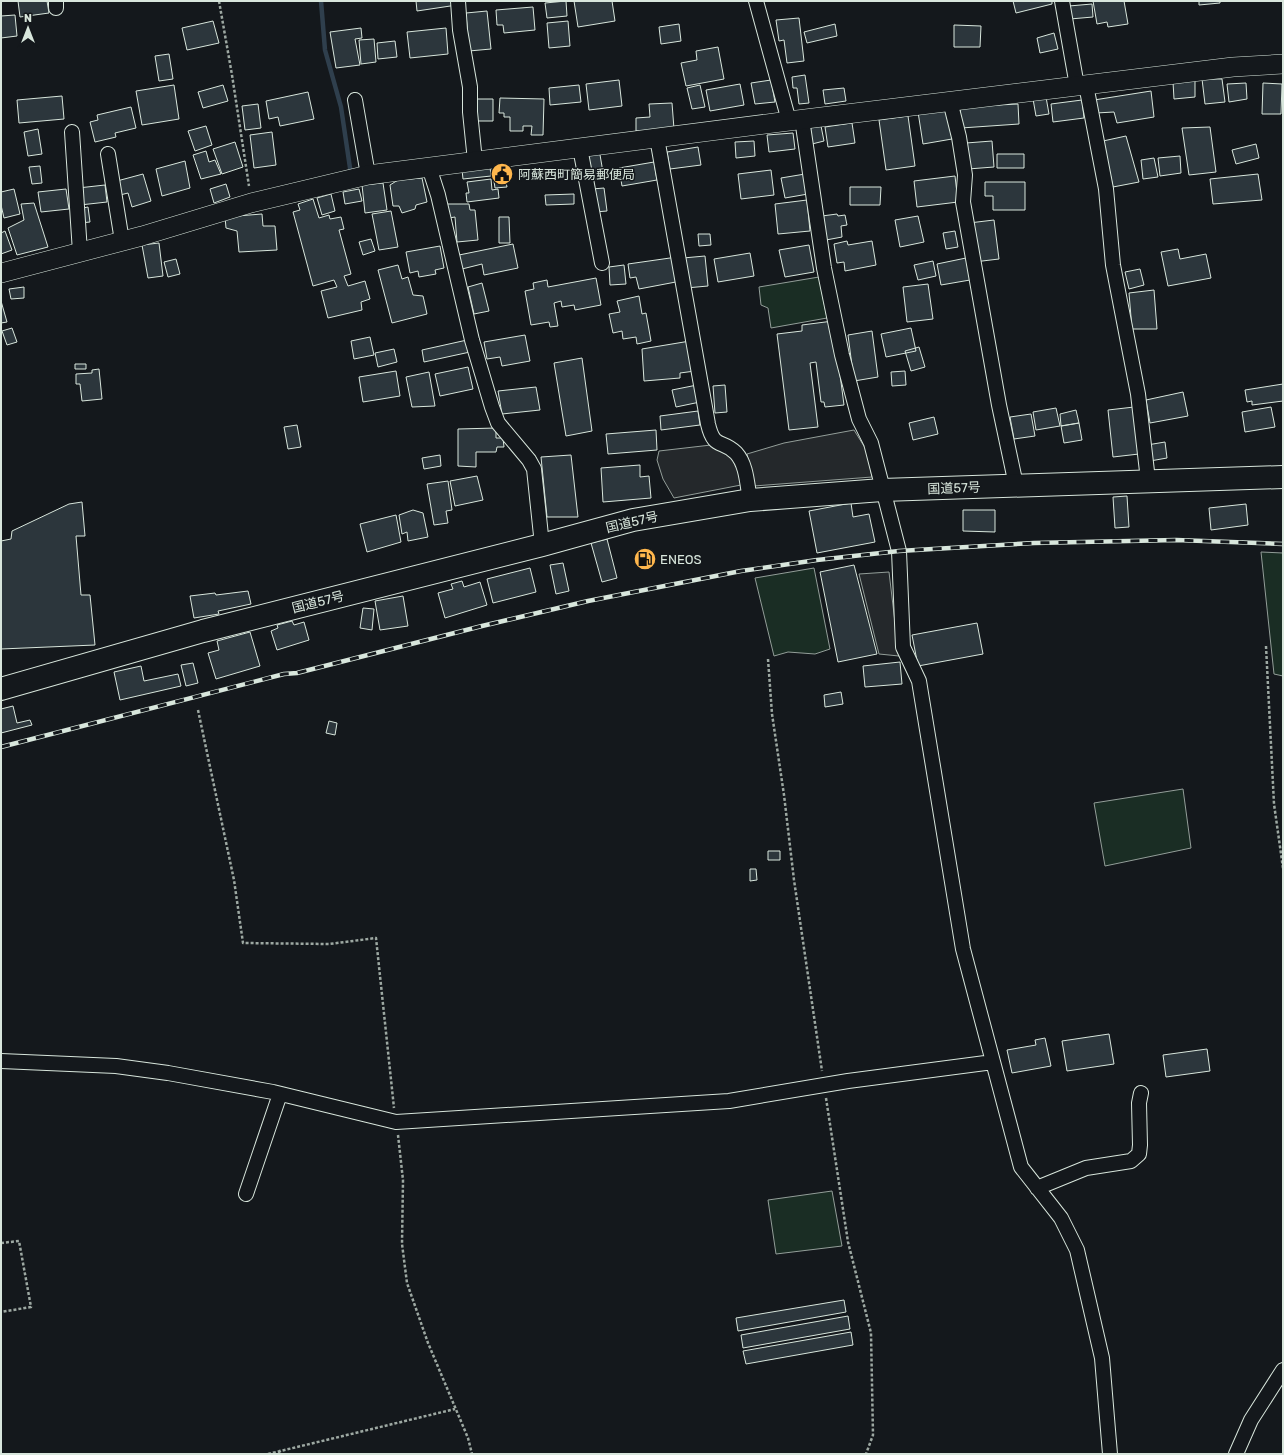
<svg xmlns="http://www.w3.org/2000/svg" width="1284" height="1455" viewBox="0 0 1284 1455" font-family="Rubik,'Noto Sans JP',sans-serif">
  <rect width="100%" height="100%" fill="#14181c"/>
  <path fill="#1a2d24" stroke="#939e99" d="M819 277 827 318 771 328 768 308 761 305 759 287Z
    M1261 552 1283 553V676L1274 674Z
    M814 568 830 649 815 654 788 652 774 656 755 578Z
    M1183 789 1191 848 1105 866 1094 803Z
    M832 1191 842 1246 776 1254 768 1200Z"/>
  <path fill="#24282b" stroke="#939e99" d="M854 430 867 451 872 477 754 486 747 454 784 443Z
    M711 445 731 453 739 463 741 485 674 498 663 479 657 460 659 451Z
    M889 572 899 656 879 654 859 574Z"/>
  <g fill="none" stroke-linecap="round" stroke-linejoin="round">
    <path stroke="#2f3f4d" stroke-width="4.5" d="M321 1 325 50 341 107 350 168"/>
  </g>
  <path fill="#2c363c" stroke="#d8e6dc" d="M18 1H47L49 13 20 17Z
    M416 1H456L457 5 417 11Z
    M566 1 567 16 547 18 545 3Z
    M574 1H612L615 21 578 27Z
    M1013 1H1052V4L1016 13Z
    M1093 1H1124L1128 24 1108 27 1107 22 1097 24Z
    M1199 1H1220V3L1199 5Z
    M1092 4 1093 17 1070 19 1069 6Z
    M533 7 535 30 504 33 503 25H497L496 10Z
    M487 11 491 49 469 51 466 13Z
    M15 15 17 36 1 38V16Z
    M799 18 804 61 787 63 784 40 779 41 776 20Z
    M213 21 219 43 187 50 182 28Z
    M568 21 570 46 549 48 547 23Z
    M679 24 681 41 661 44 659 27Z
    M835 24 837 36 807 43 804 32Z
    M954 25 981 26 980 47H954Z
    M361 28 362 38 355 39 360 65 336 68 330 32Z
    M446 28 448 54 410 58 407 32Z
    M1054 33 1058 49 1040 53 1037 38Z
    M374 39 376 62 361 64 359 40Z
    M395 41 397 57 378 59 377 43Z
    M718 47 724 79 686 86 681 63 697 60 696 51Z
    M169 54 173 79 159 81 155 56Z
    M805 75 809 103 799 104 797 88H793L792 77Z
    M1202 79H1222L1225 102 1205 104Z
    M619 80 622 106 589 110 586 84Z
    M771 80 775 102 755 104 751 83Z
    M1195 80V97L1174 99 1173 82Z
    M1246 83 1247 99 1229 102 1227 84Z
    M1263 83 1282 84 1281 114H1262Z
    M740 84 744 105 710 111 706 90Z
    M174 85 179 119 142 125 136 91Z
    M223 85 228 101 203 108 198 92Z
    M579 85 581 102 550 105 549 88Z
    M700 85 705 107 692 109 687 88Z
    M844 88 846 101 825 104 823 90Z
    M1151 91 1154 117 1117 123 1114 112 1096 113 1094 100Z
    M308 92 314 119 280 126 278 117 269 119 266 101Z
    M62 96 64 119 19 123 17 100Z
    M1046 97 1049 114 1036 116 1033 99Z
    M500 98 544 99 543 135H531L532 126H523V131H510V117H504V113H499Z
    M476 99H493V121H477Z
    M1082 100 1084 118 1053 122 1051 104Z
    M672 103 674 129 636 131V118L650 117 649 104Z
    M258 104 261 128 245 130 242 106Z
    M1018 104 1019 124 961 128 960 107Z
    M131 107 136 128 115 133 116 137 95 142 90 122 98 120 97 115Z
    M947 108 952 139 923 144 918 112Z
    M908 116 915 166 886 170 879 120Z
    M852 123 855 143 828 147 825 127Z
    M206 126 212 145 195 151 188 131Z
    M821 126 824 141 812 144 809 128Z
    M1210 127 1216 172 1189 175 1182 128Z
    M38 129 42 154 28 156 24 132Z
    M272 132 276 165 254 168 250 135Z
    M793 133 795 149 769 152 767 135Z
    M1126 136 1139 182 1113 187 1103 141Z
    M754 141 755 156 736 158 735 142Z
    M992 141 994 167 968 169 966 143Z
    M235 142 243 167 222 174 213 149Z
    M1256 144 1259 158 1236 164 1232 150Z
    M698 147 701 165 670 169 667 152Z
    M599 149 604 178 589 180 584 152Z
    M206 151 209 162 215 160 221 174 201 179 193 155Z
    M997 154H1024V168H997Z
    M1180 156 1181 173 1160 176 1158 158Z
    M1154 158 1158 177 1143 179 1141 160Z
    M185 161 190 188 162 196 156 169Z
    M654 162 657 180 622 186 619 168Z
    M40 166 42 183 32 184 29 167Z
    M490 167 491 176 463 179 462 170Z
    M492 168H503L507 187 495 188Z
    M771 170 774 195 741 199 738 174Z
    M143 174 151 201 132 207 128 193 120 195 117 181Z
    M805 174 808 194 785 198 781 178Z
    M1258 174 1262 200 1213 204 1210 179Z
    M955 176 958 202 917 207 914 181Z
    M422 178 427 202 416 205 415 209 402 213 399 206H393L390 185 398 180Z
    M491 179 492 190 498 189 499 198 467 202 466 193H469L467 182Z
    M985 182H1025V210H993V196H985Z
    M383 183 387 210 365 213 362 185Z
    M226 184 230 197 214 203 210 189Z
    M105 185 107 202 80 205 78 188Z
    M850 187H881L880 205H850Z
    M604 188 607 211 595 212 592 189Z
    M14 189 20 214 4 218 1 205V192Z
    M66 189 69 209 41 212 38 192Z
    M359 189 362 201 345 204 343 192Z
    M331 194 335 211 322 215 317 198Z
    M574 194V204L546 205 545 195Z
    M313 199 319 218 329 215 330 219 341 217 344 229 339 230 351 274 344 276 348 286 365 281 370 299 361 302 362 310 328 318 321 291 337 287 334 280 313 286 293 212 300 210 298 204Z
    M807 200 810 231 778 234 775 204Z
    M34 203 48 247 17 255 8 228 24 220 21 204Z
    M447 204H469L470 210H475L478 240 457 242 455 217 449 218Z
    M88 207 90 222 80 223 78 209Z
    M391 211 398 247 379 250 372 214Z
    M262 214 263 226H275L277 250 239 252 237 231 226 228 225 217Z
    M837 214 838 216 845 215 847 225 841 226 842 237 826 240 822 216Z
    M918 216 924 242 900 247 895 220Z
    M499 217H509L510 243H499Z
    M994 220 999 259 974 262 969 223Z
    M5 231 12 250 1 254V233Z
    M955 231 958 247 946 249 943 233Z
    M698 234H710L711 245 699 246Z
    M371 239 375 251 363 255 359 242Z
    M847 241 848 245 872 241 876 265 845 271 844 262 837 263 834 244Z
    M159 243 163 276 148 278 142 245Z
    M513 244 518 268 484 275 482 264 462 269 459 255Z
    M809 245 814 272 785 277 779 250Z
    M440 246 444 268 435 270 436 274 419 277 418 271 410 273 406 252Z
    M1178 249 1180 259 1206 254 1211 278 1168 286 1161 252Z
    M750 253 754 276 718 282 714 259Z
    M705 256 708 286 686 288 683 258Z
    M677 257 681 281 639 289 636 277 630 278 628 264Z
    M966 258 970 280 941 285 937 264Z
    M176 259 180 274 168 277 164 262Z
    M933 261 936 276 918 280 914 265Z
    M398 265 402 279 408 277 413 295 423 296 427 314 392 323 378 270Z
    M624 265 626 284 610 285 609 267Z
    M1140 269 1144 285 1129 289 1125 272Z
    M596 278 601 305 575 310 574 305 562 307 561 301 554 303 558 326 550 327 549 322 531 325 525 291 534 289 533 283 547 280 548 287Z
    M482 283 489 311 474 314 468 287Z
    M928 284 933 319 907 322 903 287Z
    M24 287V298L11 299 9 289Z
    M1154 290 1157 329H1132L1129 293Z
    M639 296 642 314 646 313 651 341 637 344 636 337 623 339 622 331 613 333 609 314 620 312 617 301Z
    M1 301 7 322 1 323Z
    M833 321 844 405 825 407 824 402H821L816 362 810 363 818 427 789 430 777 334 802 331V325Z
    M12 328 17 342 7 345 2 331Z
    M911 328 916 351 886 357 881 334Z
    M872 331 878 377 854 381 848 335Z
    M525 335 530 361 502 366 500 357 487 359 484 342Z
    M370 337 374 355 354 359 351 341Z
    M467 340 470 352 424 362 422 350Z
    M690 341 695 371 680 373V378L644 381 642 349Z
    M919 347 925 367 911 371 905 351Z
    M394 349 397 362 378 367 375 353Z
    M582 358 592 431 566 436 554 363Z
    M75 364H86V369H75Z
    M468 367 473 389 440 396 435 374Z
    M99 369 102 399 82 401 80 384H76V374L92 373V370Z
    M396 371 400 396 363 402 359 377Z
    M905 371 906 385 892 386 891 372Z
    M429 372 435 406 412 407 406 377Z
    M1283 384V401L1252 405V401L1247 402 1245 390Z
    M697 385 700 402 676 407 672 390Z
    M725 385 727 412 715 413 713 386Z
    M536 387 540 410 502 414 498 391Z
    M1183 392 1188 416 1150 423 1146 400Z
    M1134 407 1139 454 1113 457 1108 410Z
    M1271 407 1275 427 1245 432 1242 412Z
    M1056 408 1060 426 1036 430 1033 412Z
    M1076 410 1079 423 1061 426 1060 414Z
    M698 411 700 425 661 430 660 416Z
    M1031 414 1035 436 1014 439 1010 417Z
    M934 417 938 434 913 440 909 423Z
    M1079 423 1082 440 1064 443 1061 426Z
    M297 425 301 447 288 449 284 427Z
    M496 428V438H503L504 447H497L496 452H476V467L458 466V429Z
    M656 430 657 450 608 454 606 434Z
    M1165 442 1167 458 1150 461 1147 445Z
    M440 455 441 466 424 469 422 458Z
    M571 455 578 517H547L541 457Z
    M640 465V477L649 476 651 498 603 502 601 468Z
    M477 476 483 500 455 506 450 481Z
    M448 481 452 510 446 511 448 523 434 525 427 484Z
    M1127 496 1129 527 1115 528 1113 497Z
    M82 502 85 536H76L81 595H90L95 645 1 649V541L11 539 12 531 69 504Z
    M851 503 853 517 869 514 875 542 817 553 809 511Z
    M1246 504 1248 525 1211 530 1209 508Z
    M413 510 423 513 428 537 408 541 407 532 402 534 399 515Z
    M963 510H995V532L963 531Z
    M396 515 401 542 367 552 360 524Z
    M607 539 617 578 602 582 591 543Z
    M563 563 569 591 556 594 550 565Z
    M854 565 877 654 838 662 820 572Z
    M530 568 536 592 493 603 487 579Z
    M462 581 464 587 480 582 487 605 445 618 438 593 453 589 451 584Z
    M248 591 251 604 218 611 219 614 194 618 190 596 215 593 216 595Z
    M403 596 408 626 380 630 375 601Z
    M363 608 374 609 372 630 360 628Z
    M292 621 294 625 304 622 309 640 277 650 271 631 278 628 277 625Z
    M977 623 983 654 918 666 912 635Z
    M250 632 260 666 216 679 208 653 219 650 217 641Z
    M900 662 902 684 865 687 863 666Z
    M193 663 198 683 186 686 181 665Z
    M141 666 144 681 178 674 181 686 120 700 114 672Z
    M841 692 843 704 825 707 824 695Z
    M13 706 17 723 30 720 32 725 1 733V709Z
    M329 721 337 723 335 735 326 733Z
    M768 851H780V860H768Z
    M750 869H756L757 880 750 881Z
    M1109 1034 1114 1064 1067 1071 1062 1041Z
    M1045 1038 1051 1066 1012 1073 1007 1050 1036 1045 1035 1040Z
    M1207 1049 1210 1071 1166 1077 1163 1055Z
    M844 1300 846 1312 738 1331 736 1318Z
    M848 1316 850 1329 743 1348 741 1335Z
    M851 1332 853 1345 746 1364 743 1351Z"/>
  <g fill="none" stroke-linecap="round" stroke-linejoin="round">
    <g stroke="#d8e6dc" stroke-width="16">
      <path id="street" d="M56 1V8
        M458 1 460 30 470 87V112L475 161
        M756 1 789 121
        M1062 1 1077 86
        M1086 85 1106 189 1113 265 1138 394 1148 480
        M355 100 368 175
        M950 101 959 137 965 175 963 202 999 405 1016 485
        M802 119 824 268 842 355 859 419 871 443 899 551 903 647 919 681 963 949 1021 1167 1061 1218 1077 1250 1102 1358 1110 1454
        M72 132 80 252
        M657 138 708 424C714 450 722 439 736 453 747 465 747 485 750 500
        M580 148 602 263
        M108 154 122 241
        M429 167 438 195 472 340 492 407 498 423 529 460 534 469 542 545
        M1 1061 116 1066 168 1073 273 1092 396 1122 729 1101 848 1081 993 1062
        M1037 1188 1086 1168 1131 1161 1139 1154 1140 1145 1139 1103 1141 1093
        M246 1194 280 1094
        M1236 1454 1251 1420 1283 1370"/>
    </g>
    <g stroke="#d8e6dc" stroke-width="20">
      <path id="secondary" d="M1 273 142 236 251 203 368 175 789 121 1233 67 1283 64"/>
    </g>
    <g stroke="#d8e6dc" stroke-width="24">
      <path id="highway" d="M1 689 203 631 542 545 633 520 750 500 882 490 1283 477"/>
    </g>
    <path stroke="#9da8a2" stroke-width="2.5" stroke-dasharray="3 2" stroke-linecap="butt" d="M219 1 232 75 249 186
      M1266 646 1274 804 1283 868
      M768 659 772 714 784 795 794 880 822 1071
      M198 710 234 880 243 943 329 944 376 938 394 1108
      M826 1098 848 1242 871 1333 873 1435 866 1454
      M398 1135 403 1180 402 1244 407 1283 428 1343 468 1438 472 1454
      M1 1243 19 1241 31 1307 1 1312
      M279 1450 281 1454
      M268 1454 455 1409"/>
    <use href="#street" stroke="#14181c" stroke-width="14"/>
    <use href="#secondary" stroke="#14181c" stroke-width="19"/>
    <use href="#highway" stroke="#14181c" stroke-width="22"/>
    <g stroke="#d8e6dc" stroke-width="4.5">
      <path id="rail" d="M1 747 284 674 297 673 482 626 588 601 741 571 817 560 899 551 1034 543 1176 540 1283 544"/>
    </g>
    <use href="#rail" stroke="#14181c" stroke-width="3" stroke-dasharray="9" stroke-linecap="butt"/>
  </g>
  <defs>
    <g id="civic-disc" transform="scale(1.15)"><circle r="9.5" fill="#ffb74d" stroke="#14181c"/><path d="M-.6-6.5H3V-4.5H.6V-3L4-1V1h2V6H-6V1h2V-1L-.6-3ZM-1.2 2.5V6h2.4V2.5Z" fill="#111"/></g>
    <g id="fuel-disc" transform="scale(1.15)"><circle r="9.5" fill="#ffb74d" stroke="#14181c"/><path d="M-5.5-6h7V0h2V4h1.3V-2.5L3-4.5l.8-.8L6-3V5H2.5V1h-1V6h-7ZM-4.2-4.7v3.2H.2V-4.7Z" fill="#111"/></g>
  </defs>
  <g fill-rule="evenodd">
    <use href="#civic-disc" x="502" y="174"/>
    <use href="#fuel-disc" x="645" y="559"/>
  </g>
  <g text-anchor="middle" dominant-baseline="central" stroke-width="3" stroke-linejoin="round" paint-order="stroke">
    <g font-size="13" fill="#d8e6dc" stroke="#14181c" text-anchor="start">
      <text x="518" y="174">阿蘇西町簡易郵便局</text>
      <text x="660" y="559">ENEOS</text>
    </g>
    <g font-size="13" fill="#d8e6dc" stroke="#14181c">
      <text transform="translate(954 488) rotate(-2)">国道57号</text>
      <text transform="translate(632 522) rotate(-13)">国道57号</text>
      <text transform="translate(318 602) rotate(-14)">国道57号</text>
    </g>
  </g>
  <rect width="1284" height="1455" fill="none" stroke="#d8e6dc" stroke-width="4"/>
  <g transform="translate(28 28)" stroke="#14181c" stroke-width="3" paint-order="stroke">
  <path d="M0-3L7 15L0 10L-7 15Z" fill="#d8e6dc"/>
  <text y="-6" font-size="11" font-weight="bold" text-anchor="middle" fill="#d8e6dc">N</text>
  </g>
</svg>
